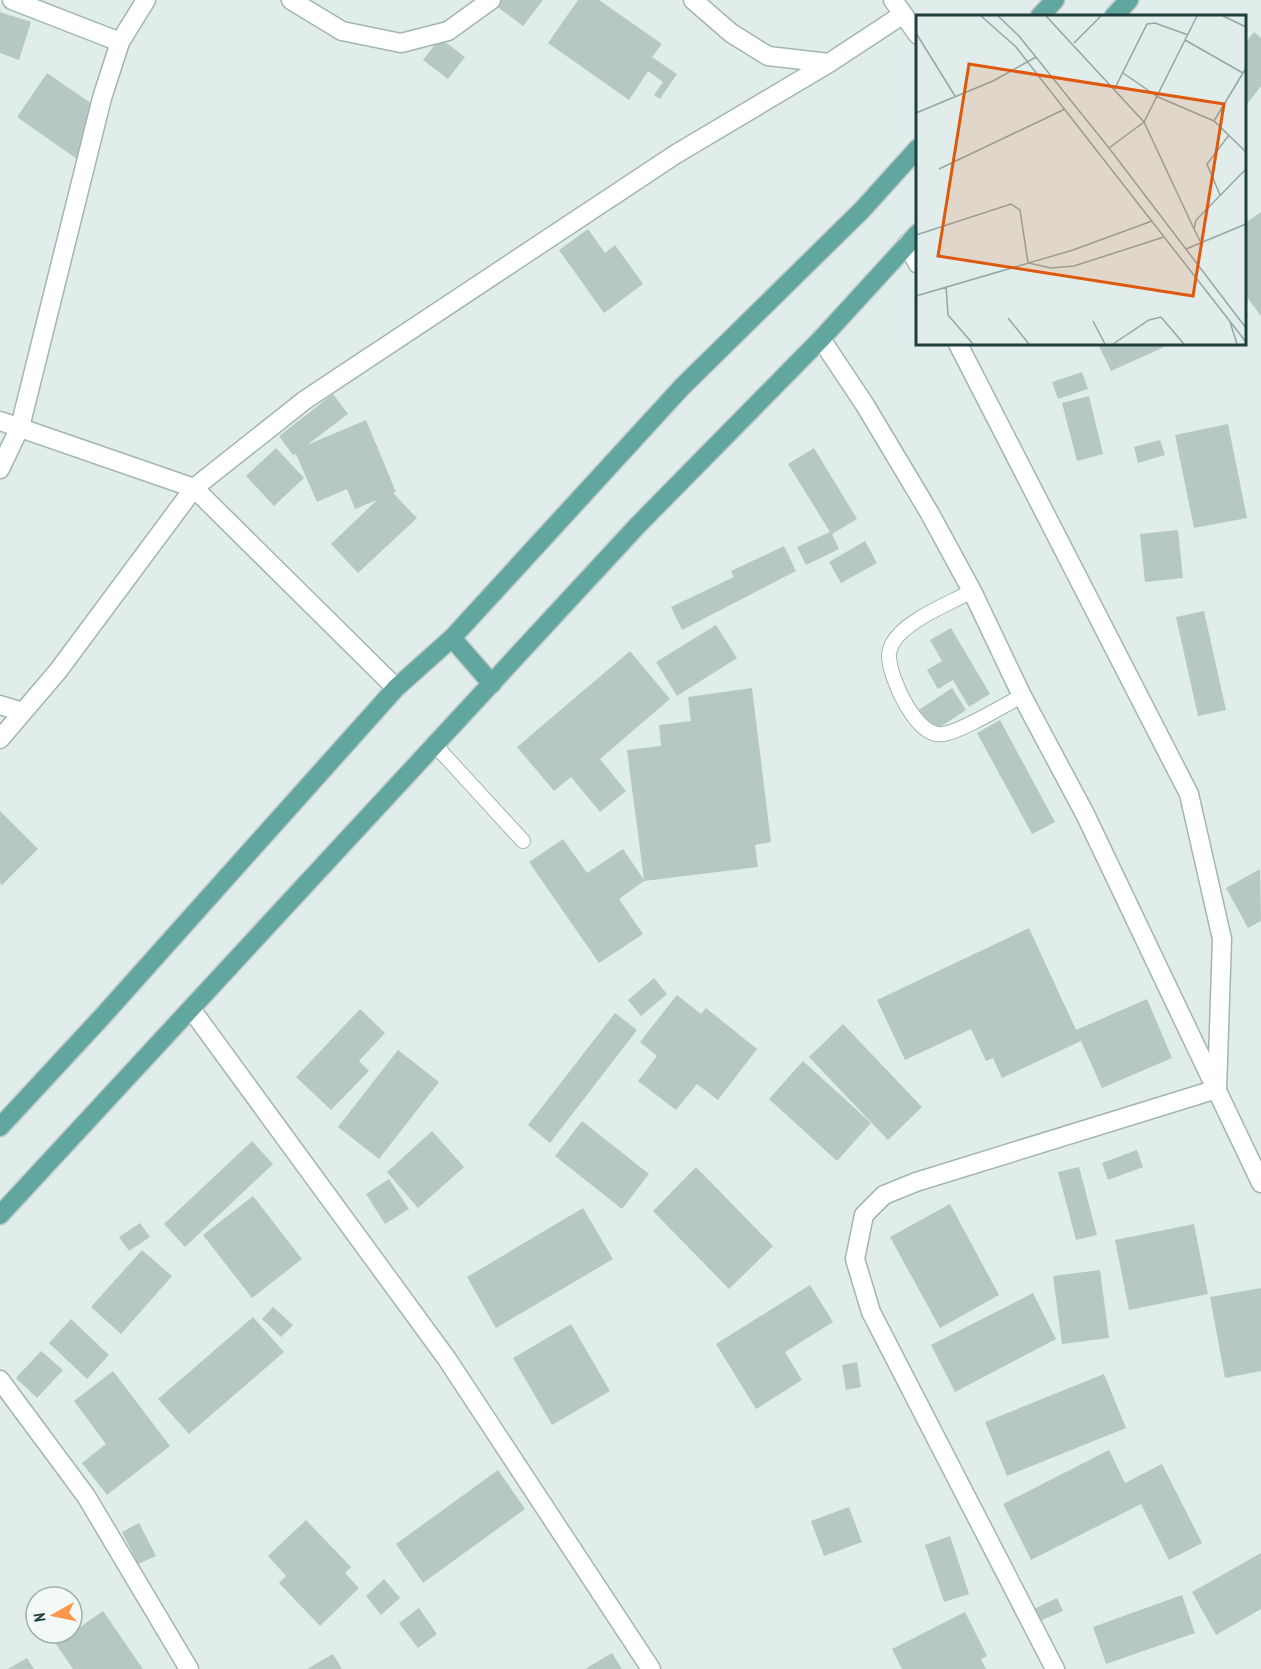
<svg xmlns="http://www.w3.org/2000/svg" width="1261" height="1669" viewBox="0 0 1261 1669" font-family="'PT Sans Narrow',sans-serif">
  <rect width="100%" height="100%" fill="#e1edea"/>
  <path fill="#b6c8c3" d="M488 0H543L523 26Z
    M578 0H599L662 44 652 57 677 74 660 99 654 95 663 82 648 71 629 100 548 43Z
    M0 12 31 22 19 60 0 53Z
    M1254 32 1261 38V86L1244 108V44Z
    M440 38 465 57 448 79 423 60Z
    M47 73 108 115 77 159 17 117Z
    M1261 212V316L1244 293V224Z
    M588 229 605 253 615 245 643 284 604 313 559 250Z
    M1098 344H1171L1111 371Z
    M1082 372 1088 389 1058 399 1052 382Z
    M333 394 348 414 307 445 366 420 396 492 393 493 417 518 358 573 331 544 377 500 355 509 347 489 317 502 296 454 293 455 279 436Z
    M1089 396 1103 454 1077 461 1062 403Z
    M1228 424 1247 518 1194 528 1175 435Z
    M1160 440 1165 455 1138 463 1134 447Z
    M276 448 304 478 274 506 246 476Z
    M814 448 857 519 832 534 839 549 806 565 797 547 830 532 788 464Z
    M1178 530 1183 578 1145 582 1140 534Z
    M865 541 877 563 841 583 829 562Z
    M784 546 796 571 682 630 671 607 734 577 731 571Z
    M1204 611 1226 710 1198 716 1176 617Z
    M716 625 737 658 677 696 656 662Z
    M951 628 990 694 969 707 953 680 938 689 927 670 942 661 930 640Z
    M630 651 670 699 600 759 626 791 600 812 571 777 554 791 517 747Z
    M752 688 771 842 755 845 758 867 644 881 619 899 643 934 599 963 529 862 563 839 587 873 623 849 644 880 627 750 661 746 659 725 691 721 688 697Z
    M952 688 966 710 928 735 914 713Z
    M1000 720 1055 822 1032 834 977 733Z
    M0 811 38 849 2 885 0 883Z
    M1260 869 1261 921 1248 928 1226 888Z
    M1029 928 1076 1030 1147 999 1172 1058 1102 1088 1081 1041 1002 1078 993 1058 986 1061 971 1029 905 1060 877 1000Z
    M654 978 667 994 641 1016 628 1000Z
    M677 995 701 1014 706 1008 757 1049 718 1100 697 1084 676 1110 638 1081 657 1056 640 1042Z
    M360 1009 385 1033 359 1061 369 1071 331 1110 296 1077Z
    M615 1013 637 1030 550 1143 528 1125Z
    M843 1024 922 1107 888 1140 809 1057Z
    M398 1050 439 1082 379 1159 338 1127Z
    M803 1061 871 1123 837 1161 769 1099Z
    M582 1121 649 1174 622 1209 555 1156Z
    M432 1131 464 1167 418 1208 387 1172Z
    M252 1141 273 1164 185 1247 164 1224Z
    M1137 1150 1143 1167 1108 1180 1102 1163Z
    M696 1167 773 1246 729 1289 653 1211Z
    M1079 1167 1097 1235 1076 1240 1058 1172Z
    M389 1179 409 1209 385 1224 366 1194Z
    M253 1196 302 1259 252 1298 203 1235Z
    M950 1204 999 1295 940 1328 890 1237Z
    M583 1208 613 1259 496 1328 467 1277Z
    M140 1223 150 1237 129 1251 119 1237Z
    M1194 1224 1208 1294 1129 1310 1115 1240Z
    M142 1250 172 1276 121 1334 91 1307Z
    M1100 1270 1109 1338 1062 1344 1053 1276Z
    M810 1285 833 1322 785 1352 802 1380 756 1409 716 1344Z
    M1261 1288V1371L1225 1378 1210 1297Z
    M1033 1293 1056 1339 955 1392 931 1345Z
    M273 1307 293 1325 281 1337 262 1319Z
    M253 1317 284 1352 189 1434 158 1399Z
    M71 1319 109 1355 87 1379 49 1343Z
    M571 1324 610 1391 552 1425 513 1358Z
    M41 1351 63 1370 37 1398 16 1378Z
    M857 1362 861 1387 846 1390 842 1365Z
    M113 1371 170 1446 107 1495 82 1463 106 1444 74 1401Z
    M1104 1374 1126 1428 1007 1476 985 1422Z
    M1109 1450 1125 1483 1162 1464 1202 1543 1169 1560 1141 1504 1031 1560 1003 1504Z
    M498 1470 525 1509 423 1583 396 1544Z
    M849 1507 862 1542 824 1556 811 1521Z
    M306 1520 351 1567 345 1573 359 1588 320 1626 279 1583 286 1576 268 1556Z
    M139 1523 156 1556 138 1564 122 1532Z
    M950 1536 969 1594 944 1602 925 1545Z
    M1261 1553V1609L1216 1635 1192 1592Z
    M384 1579 400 1598 381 1615 366 1596Z
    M1182 1595 1195 1633 1106 1664 1093 1627Z
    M1057 1598 1063 1611 1040 1621 1034 1609Z
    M419 1608 437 1634 418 1648 399 1623Z
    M103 1611 143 1669H73L56 1644Z
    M965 1612 987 1656 981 1659 986 1669H902L892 1649Z
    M612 1653 622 1669H585Z
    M333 1654 342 1669H307Z
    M27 1658 34 1669H8Z"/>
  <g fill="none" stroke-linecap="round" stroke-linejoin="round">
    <g stroke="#a3b5b2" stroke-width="16">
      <path id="service" d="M972 591C949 604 905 620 892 644 891 647 888 654 889 657 890 679 917 739 943 734 963 731 1002 706 1022 696
        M435 745 523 841"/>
    </g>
    <g stroke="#a3b5b2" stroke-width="21">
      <path id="minor" d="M12 0 120 42
        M291 0 342 31 401 43 448 31 491 0
        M693 0 731 33 768 56 829 63 902 15
        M893 0 918 35
        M907 244 918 264
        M958 344 1189 794 1222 939 1217 1089 916 1182 884 1195 864 1215 855 1259 871 1312 1055 1669
        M0 421 194 488 396 688
        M0 469 20 427 102 98 120 42 146 0
        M0 705 23 712
        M0 739 58 671 194 488 305 400 676 154 829 63
        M191 1009 447 1359 651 1669
        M0 1380 86 1496 189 1669"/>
    </g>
    <g stroke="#a3b5b2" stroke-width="21">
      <path id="tertiary" d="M821 339 865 405 929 512 972 591 1022 696 1085 814 1261 1183"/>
    </g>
    <g stroke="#c0c9c8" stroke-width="21">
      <path id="primary" d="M1040 16 1055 0
        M1114 16 1129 0
        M452 638 492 684
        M0 1127 101 1018 396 688 452 638 682 387 862 210 918 148
        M0 1215 638 525 821 339 918 233"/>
    </g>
    <use href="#service" stroke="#fff" stroke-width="14"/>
    <use href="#minor" stroke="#fff" stroke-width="18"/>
    <use href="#tertiary" stroke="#fff" stroke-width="18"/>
    <use href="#primary" stroke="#61a7a0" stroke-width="18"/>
  </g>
  <g transform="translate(916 15)">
    <rect width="330" height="330" fill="#e1edea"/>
    <path fill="none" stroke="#93a7a4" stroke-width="1.5" d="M65 1 100 32 330 327M82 1 103 21 193 133 330 313M130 1 228 107 278 214M307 1 330 12M0 18 39 81M269 25 327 58M158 28 185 1M207 58 242 82 298 106 330 137M198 75 231 9 239 8 272 20M0 98 77 66 120 42M298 106 330 53M193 133 228 107 281 1M23 154 149 94M304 180 291 149 313 120M0 220 95 189 104 195 112 248 135 253 158 251 248 222M284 226 278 214 280 205 330 154M270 234 330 209M30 271 32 300 57 329M0 281 157 235 236 206M92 303 113 329M177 306 189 329M314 307 321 329M197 329 233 305 245 302 268 329"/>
    <path fill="#de580e" fill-opacity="0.15" stroke="#de580e" stroke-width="3" d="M53 49 308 89 277 281 22 241Z"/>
    <rect width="330" height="330" fill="none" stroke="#1f3f3c" stroke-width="3"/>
  </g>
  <g transform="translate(54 1615) rotate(261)"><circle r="28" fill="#f2f9f7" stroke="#9eafac" stroke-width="1.5"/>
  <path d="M0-4.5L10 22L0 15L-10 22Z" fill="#ff964d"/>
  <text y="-9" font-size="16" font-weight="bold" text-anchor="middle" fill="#1f3f3c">N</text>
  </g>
</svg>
